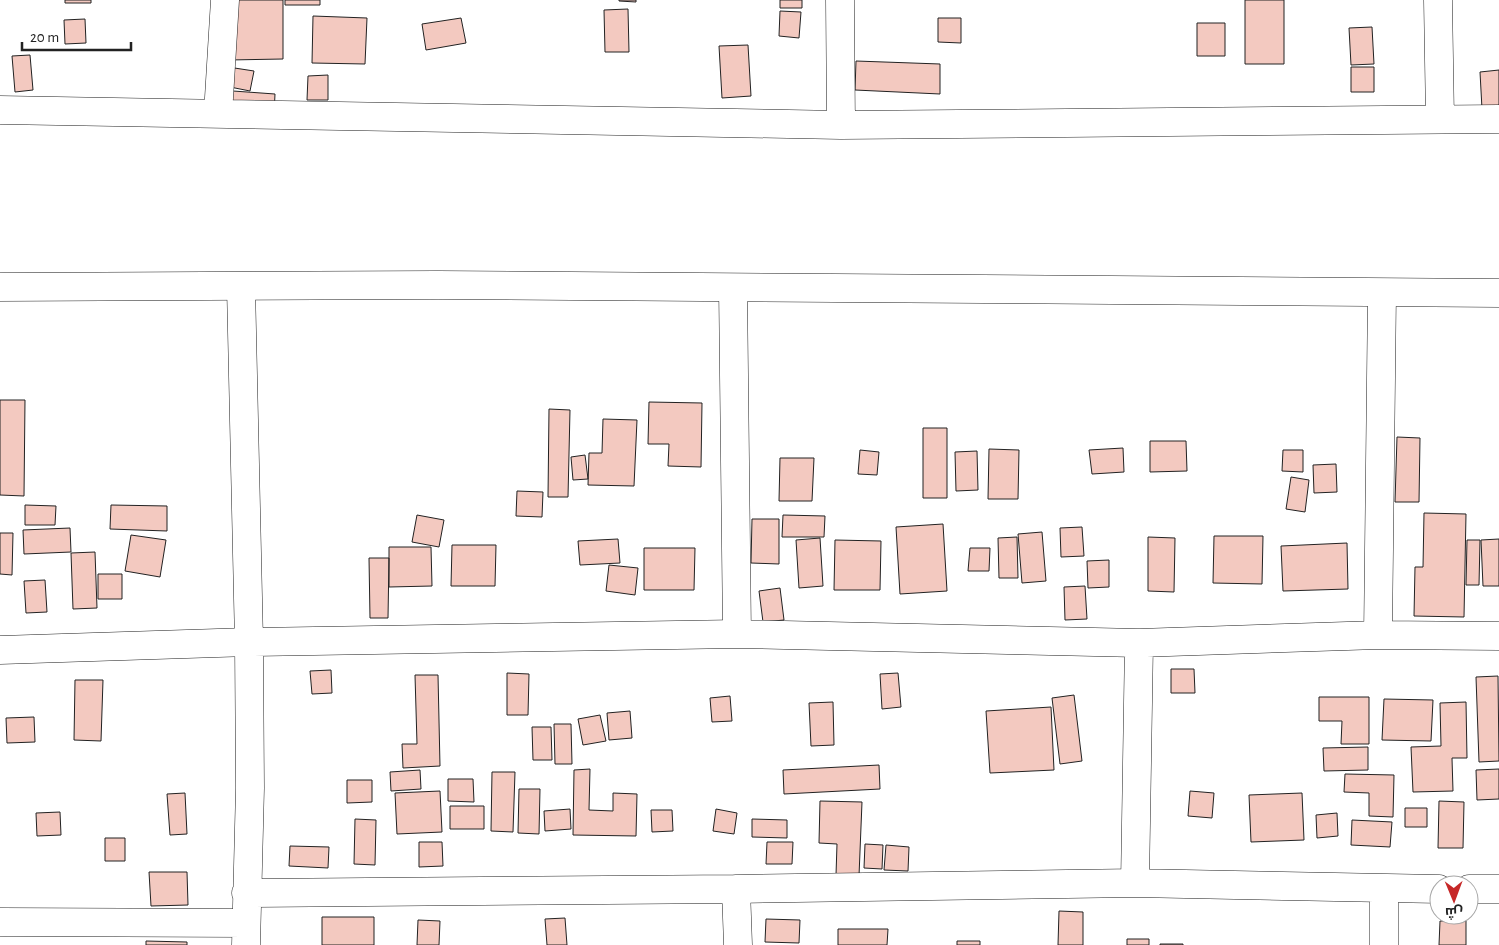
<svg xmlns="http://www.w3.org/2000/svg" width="1499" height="945" viewBox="0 0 1499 945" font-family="'Alegreya Sans',Cairo,sans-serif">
  <rect width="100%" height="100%" fill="#fff"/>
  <path fill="#f3c9c0" stroke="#222" d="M65 0H91V3H65Z
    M229 0H283V59L229 60Z
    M285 0H320V5H285Z
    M619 0H636V2L619 1Z
    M780 0H802V8H780Z
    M1245 0H1284V64H1245Z
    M628 9 629 52H605L604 10Z
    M780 11 801 12 799 38 779 36Z
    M313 16 367 18 365 64 312 63Z
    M461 18 466 43 426 50 422 24Z
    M938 18H961V43L938 42Z
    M85 19 86 43 65 44 64 20Z
    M1197 23H1225V56H1197Z
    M1372 27 1374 64 1351 65 1349 28Z
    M748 45 751 96 722 98 719 46Z
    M30 55 33 90 15 92 12 56Z
    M856 61 940 64V94L855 90Z
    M228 67 254 71 250 91 225 86Z
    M1351 67H1374V92H1351Z
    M1499 70V108L1482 109 1480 72Z
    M328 75V100H307L308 76Z
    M219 90 275 94 274 115 217 111Z
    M0 400H25L24 496 0 495Z
    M649 402 702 403 701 467 668 466 669 444H648Z
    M549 409 570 410 568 497H548Z
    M603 419 637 420 634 486 588 485 589 453H602Z
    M923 428H947V498H923Z
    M1397 437 1420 438 1419 502H1395Z
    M1150 441H1186L1187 471 1150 472Z
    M1123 448 1124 472 1092 474 1089 450Z
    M989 449 1019 450 1018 499H988Z
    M860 450 879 452 877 475 858 474Z
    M1283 450H1303V472L1282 471Z
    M977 451 978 490 956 491 955 452Z
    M585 455 588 479 573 480 571 457Z
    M780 458H814L812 501H779Z
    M1336 464 1337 492 1314 493 1313 465Z
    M1291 477 1309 480 1305 512 1286 509Z
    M517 491 543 492 542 517 516 516Z
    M25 505 56 506 55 525H25Z
    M111 505 167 506V531L110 529Z
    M1424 513 1466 514 1464 617 1414 616 1415 567H1423Z
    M417 515 444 520 439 547 412 542Z
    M783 515 825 516 824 537H782Z
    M752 519H779V564L751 563Z
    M943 524 947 591 900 594 896 527Z
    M1082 527 1084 556 1061 557 1060 528Z
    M70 528 71 552 24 554 23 530Z
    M1042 532 1046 581 1022 583 1018 534Z
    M0 533H13L12 575 0 574Z
    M131 535 166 540 160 577 125 571Z
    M1214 536H1263L1262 584 1213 583Z
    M1017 537 1018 578H999L998 538Z
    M1148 537 1175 538 1174 592 1148 591Z
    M820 538 823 586 799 588 796 540Z
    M618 539 620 563 580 565 578 541Z
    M1499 539V586H1483L1481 540Z
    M835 540 881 541 880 590H834Z
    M1467 540H1480L1479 585H1466Z
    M1347 543 1348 589 1283 591 1281 546Z
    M452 545H496L495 586H451Z
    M389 547H431L432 586 389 587Z
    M644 548H695L694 590H644Z
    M970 548H990L989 571H968Z
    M95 552 97 608 73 609 71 553Z
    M369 558H389L388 618H370Z
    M1109 560V587L1088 588 1087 561Z
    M609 565 638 568 635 595 606 591Z
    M98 574H122V599H98Z
    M45 580 47 612 26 613 24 581Z
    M1085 586 1087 619 1065 620 1064 587Z
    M780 588 784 620 763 622 759 591Z
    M1171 669H1194L1195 693H1171Z
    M331 670 332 693 312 694 310 671Z
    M507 673 529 674 528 715H507Z
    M898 673 901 707 882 709 880 674Z
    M415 675H438L440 766 403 768 402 744H417Z
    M1498 676 1499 761 1479 762 1476 677Z
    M75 680H103L101 741 74 740Z
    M1074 695 1082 761 1060 764 1052 698Z
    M730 696 732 721 712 722 710 698Z
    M1319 697H1369V744H1341L1342 721H1319Z
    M1384 699 1433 700 1431 741 1382 740Z
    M833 702 834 745 811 746 809 703Z
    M1466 702 1467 758H1452L1453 791 1413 792 1411 747 1441 746 1440 703Z
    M1051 707 1054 770 990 773 986 711Z
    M630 711 632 738 609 740 607 713Z
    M600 715 606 741 583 745 578 719Z
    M34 717 35 742 7 743 6 718Z
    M554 724H571L572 764H555Z
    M532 727H551L552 760H533Z
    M1368 747V770L1324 771 1323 748Z
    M879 765 880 789 784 794 783 770Z
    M590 769 589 810 613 811V793L637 794 636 836 573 835 574 770Z
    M1499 769V799L1477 800 1476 770Z
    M420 770 421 789 391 791 390 772Z
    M492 772H515L513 832 491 831Z
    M1345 774 1394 775 1393 817 1369 816V793L1344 792Z
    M448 779H473L474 802 448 801Z
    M347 780H372V802L347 803Z
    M519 789H540L539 834 518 833Z
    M440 791 442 832 397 834 395 793Z
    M1190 791 1214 793 1212 818 1188 816Z
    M185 793 187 834 170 835 167 794Z
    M1302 793 1304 840 1251 842 1249 795Z
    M820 801 862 802 859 876 836 875 837 844 819 843Z
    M1439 801 1464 802 1463 848H1438Z
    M450 806H484V829H450Z
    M1405 808H1427V827H1405Z
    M570 809 571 829 545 831 544 811Z
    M716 809 737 813 734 834 713 831Z
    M651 810H672L673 831 652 832Z
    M60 812 61 835 37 836 36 813Z
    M1337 813 1338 836 1317 838 1316 815Z
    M355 819 376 820 375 865 354 864Z
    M752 819 787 820V838L752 837Z
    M1352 820 1392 822 1390 847 1351 845Z
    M105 838H125V861H105Z
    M419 842H442L443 866 419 867Z
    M767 842H793L792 864H766Z
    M865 844 883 845 882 869 864 868Z
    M886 845 909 847 908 871 884 870Z
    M290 846 329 847 328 868 289 866Z
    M149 872H187L188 905 151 906Z
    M1059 911 1083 912V945H1058Z
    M322 917H374V945H322Z
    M565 918 567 945H547L545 919Z
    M766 919 800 920 799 943 765 942Z
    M418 920 440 921 439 945H417Z
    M1440 921H1466V945H1439Z
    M838 929H888L887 945H838Z
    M1127 939H1149V945H1127Z
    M146 941 187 942V945H146Z
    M957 941H980V945H957Z
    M1160 944H1183V945H1160Z"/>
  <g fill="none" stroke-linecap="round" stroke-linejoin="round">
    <g stroke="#222" stroke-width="29">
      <path id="street" d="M840 0 841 125
        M1438 0 1440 119
        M0 110 841 125 1499 119
        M218 114 225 0
        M241 287 249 642 250 788 246 945
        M733 288 737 634
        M1378 635 1382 293
        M0 650 249 642 737 634 1139 643 1378 635 1499 636
        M1135 883 1139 643
        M736 889 738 945
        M1469 889H1499
        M246 893 736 889 1135 883 1439 889
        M0 922 246 923
        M1384 945V890"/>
    </g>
    <g stroke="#222" stroke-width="29">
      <path id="secondary" d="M0 287 438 285 1499 293"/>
    </g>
    <use href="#street" stroke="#fff" stroke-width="28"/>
    <use href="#secondary" stroke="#fff" stroke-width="28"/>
  </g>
  <g transform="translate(1454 900) rotate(179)"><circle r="24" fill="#ffffff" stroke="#a7a7a7"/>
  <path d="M0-4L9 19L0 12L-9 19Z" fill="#c62828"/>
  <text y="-8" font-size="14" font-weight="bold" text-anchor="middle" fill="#222222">ش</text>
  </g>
  <path d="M22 42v8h109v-8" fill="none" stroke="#222222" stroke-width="2.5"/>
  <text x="30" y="42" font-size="15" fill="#222222" stroke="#ffffff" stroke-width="4" paint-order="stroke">20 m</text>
</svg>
